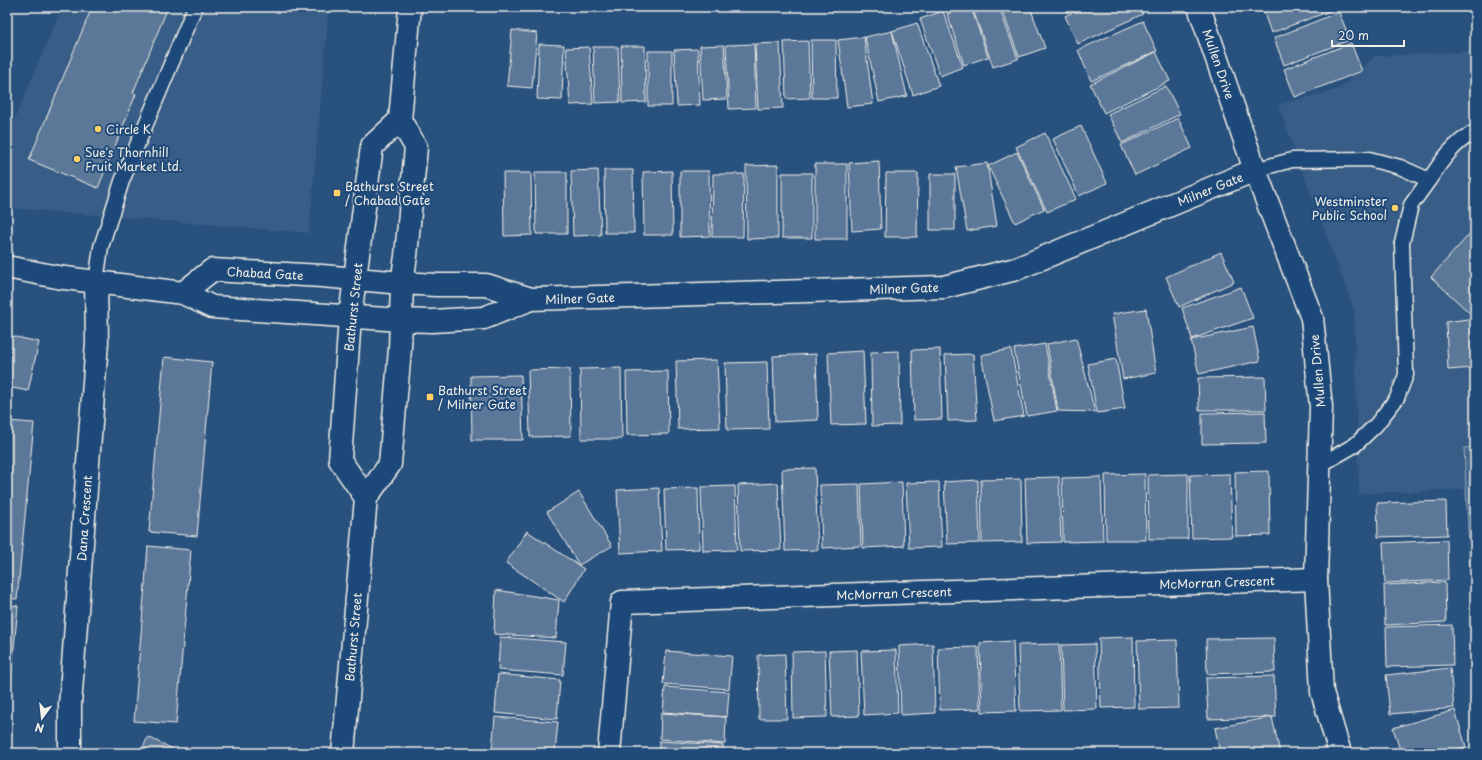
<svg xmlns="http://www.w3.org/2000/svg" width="1482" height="760" viewBox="0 0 1482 760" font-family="'Playpen Sans',sans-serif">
  <rect width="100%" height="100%" fill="#28517e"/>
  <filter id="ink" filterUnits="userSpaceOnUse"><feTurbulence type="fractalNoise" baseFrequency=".025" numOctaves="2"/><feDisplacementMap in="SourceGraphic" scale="8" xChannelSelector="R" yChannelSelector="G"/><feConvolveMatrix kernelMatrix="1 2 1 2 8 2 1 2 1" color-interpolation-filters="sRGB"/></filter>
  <g filter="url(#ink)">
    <path fill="#375d86" d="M62 7H329L309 233 10 208 7 205V137Z
      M1475 51V447L1464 448 1466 489 1359 494 1354 310 1278 105 1339 89 1375 56Z"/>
    <path fill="#45688e" stroke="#9cacbb" d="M1475 447V668L1464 448Z"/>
    <path fill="#5b7899" stroke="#f4f1e8" d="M92 7H168L133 93 136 94 98 188 29 160Z
      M968 7H971L988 57 964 65 947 14Z
      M972 7H999L1018 59 993 67Z
      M1001 7H1030L1045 48 1019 57Z
      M1063 7H1077L1066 12Z
      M1083 7H1140L1143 14 1078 44 1065 16Z
      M1262 7H1338V8L1271 33Z
      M1437 7H1448L1446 12Z
      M943 11 963 67 940 76 920 19Z
      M1339 12 1350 40 1284 65 1274 38Z
      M1143 21 1157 51 1091 81 1078 50Z
      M917 23 939 86 913 95 892 31Z
      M512 30 537 33 532 88 507 86Z
      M892 31 907 96 879 102 865 37Z
      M864 37 873 104 847 107 838 40Z
      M811 40H836L837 98H812Z
      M808 41 810 98 786 99 784 42Z
      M780 43 783 108 758 109 755 44Z
      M1351 43 1362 71 1295 97 1284 69Z
      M539 44 564 45 562 100 537 99Z
      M754 44 756 108 729 109 726 45Z
      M724 45 727 99 703 100 700 46Z
      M621 46H645L646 102 622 103Z
      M589 47 593 104 570 105 566 48Z
      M593 47H618L620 102 595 103Z
      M698 49 700 105 677 106 674 50Z
      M648 51H672V106H648Z
      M1156 52 1170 81 1104 113 1090 84Z
      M1166 86 1180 114 1122 143 1108 114Z
      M1178 118 1192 148 1135 175 1121 145Z
      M1081 126 1107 183 1079 196 1053 139Z
      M1045 133 1076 199 1047 212 1016 147Z
      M1017 152 1044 209 1015 223 988 166Z
      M879 161 881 229 852 231 849 163Z
      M987 163 997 226 967 231 956 167Z
      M815 164H847V239H815Z
      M778 165V238L747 239 746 166Z
      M598 170 601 235 573 236 571 171Z
      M604 170H633L634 233H605Z
      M672 171 673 235H644L643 172Z
      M680 171H709L710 236 680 237Z
      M535 172H567V234H536Z
      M503 173H531L532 235 504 236Z
      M782 173H812V238H782Z
      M886 173H918L917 237H885Z
      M713 174H744L743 237H712Z
      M930 174H955V230H930Z
      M1475 228V318L1431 277Z
      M1221 252 1234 282 1179 307 1166 277Z
      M1241 287 1253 318 1192 339 1182 308Z
      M1146 309 1156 373 1123 379 1112 314Z
      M1475 318V391H1471L1472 368 1448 370 1446 322Z
      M1253 327 1260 361 1199 374 1191 340Z
      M7 335 39 342 28 391 7 387Z
      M1076 338 1095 412 1058 411 1047 344Z
      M1045 344 1057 411 1027 416 1014 349Z
      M940 349 942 419 914 420 912 350Z
      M1011 349 1024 416 994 421 981 355Z
      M863 351 866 424 831 425 828 353Z
      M899 351 900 425 872 426 871 352Z
      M816 354 818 420 775 422 773 356Z
      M973 354 977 420 948 421 945 355Z
      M164 357 212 362 197 536 149 532Z
      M1116 359 1125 409 1097 413 1088 364Z
      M717 360 720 428 678 429 676 361Z
      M767 362 769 429 727 430 725 363Z
      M621 368 622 439H581L580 369Z
      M570 369 571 436 530 437 528 370Z
      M668 371 669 434 627 435 626 372Z
      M521 375 523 440H472L471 376Z
      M1265 377 1266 410H1199L1198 378Z
      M1265 412 1266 443 1202 444V413Z
      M7 421 34 423 17 599 7 598Z
      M815 468 818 550 785 551 782 469Z
      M1269 471 1270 535 1236 536 1235 472Z
      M1145 474 1146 540H1106L1105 475Z
      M1188 474V539H1149L1148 475Z
      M1230 474 1232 537 1192 538 1190 475Z
      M1059 477 1061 542 1027 543 1025 478Z
      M1101 477 1103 541 1063 542 1062 478Z
      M1021 479 1022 542 982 543 981 480Z
      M978 480 980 543 947 544 944 482Z
      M902 482 904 546 863 548 861 484Z
      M939 482 942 547 909 548 906 483Z
      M778 483 781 550 740 551 738 485Z
      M859 484 861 546 822 548 820 485Z
      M735 486 737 550 703 551 701 487Z
      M659 488 662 551 620 553 617 490Z
      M698 488 699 549 666 550 664 489Z
      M579 492 612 546 579 565 547 512Z
      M1446 501 1447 535 1378 537 1377 503Z
      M527 531 584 569 564 602 506 563Z
      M1447 540 1448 580 1385 583 1383 543Z
      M148 546 191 550 176 724 134 721Z
      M1445 582 1446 622 1385 625 1384 585Z
      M496 590 559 600 556 638 494 634Z
      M7 605 18 606 7 721Z
      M1452 625 1453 665 1387 667 1386 627Z
      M500 637 566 642 563 675 498 670Z
      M1133 637 1134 707 1101 708 1099 638Z
      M1274 638 1275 672 1207 674 1206 639Z
      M1177 640 1179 708 1139 709 1137 641Z
      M1013 641 1016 711 982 712 980 643Z
      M933 644 935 713 901 715 899 646Z
      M1059 644 1061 710 1020 711 1018 645Z
      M1095 644 1097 709 1063 710 1061 645Z
      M978 647 980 709 940 710 938 648Z
      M857 650 859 716 832 717 829 651Z
      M896 650 898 713 864 715 861 651Z
      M666 651 732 656 729 689 663 684Z
      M825 651 827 717 793 718 792 652Z
      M785 654 787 719H759L758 655Z
      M1450 668 1454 708 1390 714 1386 675Z
      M498 674 560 680 557 719 495 713Z
      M1274 676 1276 717 1208 719 1206 678Z
      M665 687 729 692 727 717 663 712Z
      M1455 710 1466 747 1446 753H1401L1393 728Z
      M661 713 726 717 725 744 660 739Z
      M495 717 558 722 555 753H528L492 750Z
      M1272 717 1280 753H1220L1215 728Z
      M148 737 181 753H140Z
      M659 741 723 745V753H659Z
      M1464 749 1466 753H1455Z"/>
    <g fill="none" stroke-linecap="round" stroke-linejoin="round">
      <g stroke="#f4f1e8" stroke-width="17">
        <path id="lane" d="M1255 170 1292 160 1369 159 1400 167 1429 180C1441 162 1454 142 1475 132
          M96 282 101 247 122 181 195 7
          M1320 465 1355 445 1376 425 1397 398 1406 375 1402 243 1411 205 1429 180"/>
      </g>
      <g stroke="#f4f1e8" stroke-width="25">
        <path id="street" d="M70 753V705L97 342 96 282
          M609 753 622 602 1316 579"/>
      </g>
      <g stroke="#f4f1e8" stroke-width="25">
        <path id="secondary" d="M1199 7 1255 170 1312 318 1321 407 1316 579 1322 692 1340 753
          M7 267 57 277 183 293 212 307 400 320 432 321 484 318 531 299
          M183 293 212 270 322 276 402 283 436 285H486L531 299 944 287 1016 269 1255 170
          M366 498 340 460 350 317 372 146 400 120
          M343 753 366 498 390 464 400 349 402 283 406 256 416 147 400 120 410 7"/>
      </g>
      <use href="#lane" stroke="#1f4a7a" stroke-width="14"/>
      <use href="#street" stroke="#1f4a7a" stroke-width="22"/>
      <use href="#secondary" stroke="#1f4a7a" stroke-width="22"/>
    </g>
  </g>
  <g fill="#ffd166" stroke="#1f4a7a" stroke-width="1.5">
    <circle cx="98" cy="129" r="4"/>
    <circle cx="77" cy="159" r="4"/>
    <rect x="333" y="189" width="8" height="8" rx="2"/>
    <circle cx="1395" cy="208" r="4"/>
    <rect x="426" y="393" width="8" height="8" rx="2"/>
  </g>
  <g text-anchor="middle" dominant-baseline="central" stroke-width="4" stroke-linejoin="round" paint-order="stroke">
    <g font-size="12" fill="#f4f1e8" stroke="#1f4a7a">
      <text transform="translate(1219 64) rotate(71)">Mullen Drive</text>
      <text transform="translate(1210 189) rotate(-22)">Milner Gate</text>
      <text transform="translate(265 273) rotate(3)">Chabad Gate</text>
      <text transform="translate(904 288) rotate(-2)">Milner Gate</text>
      <text transform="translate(580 298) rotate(-2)">Milner Gate</text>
      <text transform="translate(353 307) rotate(-84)">Bathurst Street</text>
      <text transform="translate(1317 371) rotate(-95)">Mullen Drive</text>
      <text transform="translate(84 518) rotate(-86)">Dana Crescent</text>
      <text transform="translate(1217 582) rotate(-2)">McMorran Crescent</text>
      <text transform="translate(894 593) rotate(-2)">McMorran Crescent</text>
      <text transform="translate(353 637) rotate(-85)">Bathurst Street</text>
    </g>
    <g font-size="12" fill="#f4f1e8" stroke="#1f4a7a" text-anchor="start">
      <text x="106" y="129">Circle K</text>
      <text x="85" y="152">Sue's Thornhill<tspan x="85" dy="14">Fruit Market Ltd.</tspan></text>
      <text x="345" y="186">Bathurst Street<tspan x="345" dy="14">/ Chabad Gate</tspan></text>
      <text x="1387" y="201" text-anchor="end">Westminster<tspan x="1387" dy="14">Public School</tspan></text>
      <text x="438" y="390">Bathurst Street<tspan x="438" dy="14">/ Milner Gate</tspan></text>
    </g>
  </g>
  <rect width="1482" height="760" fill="none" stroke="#1f4a7a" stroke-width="24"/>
  <rect x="12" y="12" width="1458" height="736" fill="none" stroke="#f4f1e8" stroke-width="1.5" filter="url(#ink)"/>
  <g transform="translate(42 718) rotate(195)" stroke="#1f4a7a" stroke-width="3" paint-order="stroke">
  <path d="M0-3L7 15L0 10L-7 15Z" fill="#f4f1e8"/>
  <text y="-6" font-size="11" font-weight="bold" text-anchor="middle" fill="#f4f1e8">N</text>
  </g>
  <path d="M1332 40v6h72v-6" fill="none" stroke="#f4f1e8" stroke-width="2"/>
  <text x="1338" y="40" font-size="12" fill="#f4f1e8" stroke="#1f4a7a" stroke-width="3" paint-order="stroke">20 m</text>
</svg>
